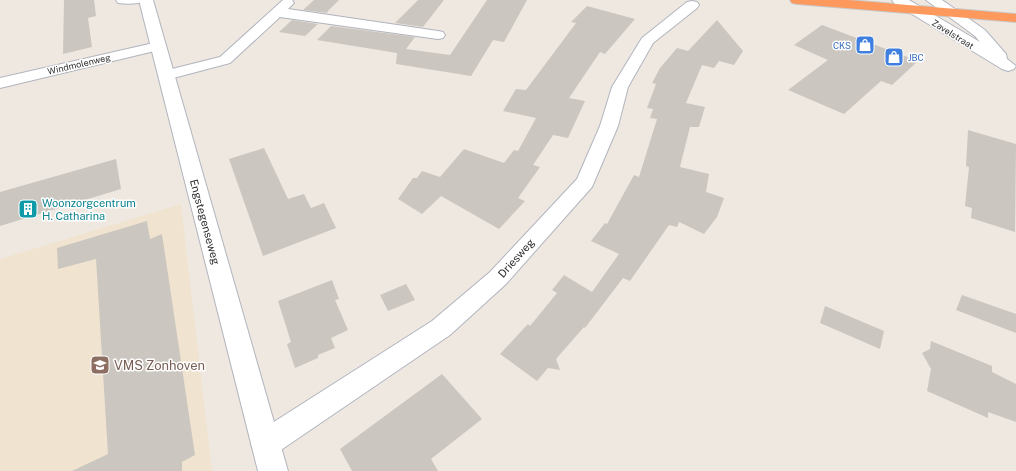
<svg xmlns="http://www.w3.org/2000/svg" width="1016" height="471" viewBox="0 0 1016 471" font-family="'Public Sans',sans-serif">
  <rect width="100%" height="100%" fill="#efe8e1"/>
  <path fill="#f0e4d1" d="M181 204 212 471H0V259Z"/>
  <path fill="#cbc6bf" d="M64 0H94L96 16 88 18 92 47 63 54Z
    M314 0H339L327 12 328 13 303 10Z
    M418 0H444L423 27 395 23Z
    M487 0H527L504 42 493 40 471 76 396 64 397 53 317 40 331 26 415 37 406 49 450 55Z
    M587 6 635 19 605 54 600 52 569 98 585 101 568 138 553 135 533 165 540 167 518 198 525 201 499 229 441 196 422 214 398 199 413 178H417L422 171 440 177 464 149 504 163 514 150 518 151 536 118 503 111 516 89 526 90 576 23 571 22Z
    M292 20 318 24 305 36 279 32Z
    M717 20 743 51 734 65 719 61 714 68 702 65 686 103 705 107 699 127H690L680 167 709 174 706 192 724 198 717 217 704 234 679 222 677 227 669 225 630 281 623 278 585 328 584 327 556 359 560 370 548 368 537 381 500 354 528 324 530 326 557 293 552 290 564 275 592 292 619 254 591 241 605 223 607 224 634 175 639 177 657 119 650 118 653 109 647 108 656 84 652 83 660 68 677 48 688 51Z
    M822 25 918 61 892 85 881 81 844 114 788 90 828 60 794 45Z
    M968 130 1016 144 1015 232 971 218 972 208 965 206 969 167 966 166Z
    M264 148 288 199 304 194 311 208 324 203 336 228 263 256 229 159Z
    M116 159 121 189 0 226V192Z
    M147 221 150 239 162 234 195 455 182 462V471H72L108 454 96 259 58 269 57 248Z
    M332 280 339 299 335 300 348 330 331 338 335 348 318 355V358L295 368 287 344 291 342 278 301Z
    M406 284 415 300 388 311 380 295Z
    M962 295 1016 314V333L956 310Z
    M825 306 884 331 880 349 820 323Z
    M931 341 992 366V372L1016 384V422L988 412V418L927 391 931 369 922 353 930 349Z
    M442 374 482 419 431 459 438 471H352L340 449Z"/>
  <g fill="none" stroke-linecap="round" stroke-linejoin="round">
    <g stroke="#b1b4be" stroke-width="2">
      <path id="street" d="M116 0H141L139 3C132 4 125 4 118 3Z
        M283 0H292L294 3 288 9 438 31 443 32 445 35 443 38 438 39 280 17 230 63 166 80 160 78 158 75 160 72 220 57Z
        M692 1 697 2 699 5 697 8 653 43 628 87 618 126 592 187 506 284 450 335 275 454 265 458 255 454 251 444 255 434 432 321 490 272 577 179 600 126 612 87 642 38 687 2Z
        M158 42 163 43 165 46 163 49 0 88V78Z"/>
    </g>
    <g stroke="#b1b4be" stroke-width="2">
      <path id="secondary" d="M139 0H153L288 471H258Z
        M892 0H909L980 42 975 36 926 0H942L985 30 1006 54 1007 59 1016 66 1014 69 1008 71 1002 69 894 3Z"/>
    </g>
    <g stroke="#c9c9c9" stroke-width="2">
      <path id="highway" d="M790 0H848L1016 14V22L797 4 792 3Z"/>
    </g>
    <use href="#street" fill="#fff" fill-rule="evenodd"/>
    <use href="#secondary" fill="#fff" fill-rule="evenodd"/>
    <use href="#highway" fill="#fe995d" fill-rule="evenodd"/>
  </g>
  <defs>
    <g id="shop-square" transform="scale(1)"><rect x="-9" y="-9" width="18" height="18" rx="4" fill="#3f7fe0" stroke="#fff"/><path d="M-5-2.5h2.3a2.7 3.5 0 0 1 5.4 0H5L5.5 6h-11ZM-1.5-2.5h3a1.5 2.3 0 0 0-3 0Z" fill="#fff"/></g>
    <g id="building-square" transform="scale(1)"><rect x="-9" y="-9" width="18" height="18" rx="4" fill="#0f9aa8" stroke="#fff"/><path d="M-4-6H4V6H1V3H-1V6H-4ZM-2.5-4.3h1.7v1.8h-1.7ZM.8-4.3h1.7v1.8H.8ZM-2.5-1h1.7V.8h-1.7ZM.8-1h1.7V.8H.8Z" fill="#fff"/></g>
    <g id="school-square" transform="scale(1)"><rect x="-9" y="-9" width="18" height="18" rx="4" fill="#8d6e63" stroke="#fff"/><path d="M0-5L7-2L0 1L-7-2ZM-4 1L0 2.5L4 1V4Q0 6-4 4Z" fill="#fff"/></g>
  </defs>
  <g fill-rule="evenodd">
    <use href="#shop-square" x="865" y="45"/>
    <use href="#shop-square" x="894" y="57"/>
    <use href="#building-square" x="28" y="209"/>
    <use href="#school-square" x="100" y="365"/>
  </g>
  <g text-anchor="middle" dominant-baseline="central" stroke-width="3" stroke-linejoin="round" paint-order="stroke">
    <g font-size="9" fill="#2e2e2e" stroke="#fff">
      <text transform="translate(953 34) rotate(32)">Zavelstraat</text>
      <text transform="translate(79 64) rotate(-13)">Windmolenweg</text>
    </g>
    <g font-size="9" fill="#366cbe" stroke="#fff" text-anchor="end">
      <text x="851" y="45">CKS</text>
      <text x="908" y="57" text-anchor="start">JBC</text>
    </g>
    <g font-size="11" fill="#0d838f" stroke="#fff" text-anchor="start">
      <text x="42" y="203">Woonzorgcentrum<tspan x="42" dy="13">H. Catharina</tspan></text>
    </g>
    <g font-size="11" fill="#2e2e2e" stroke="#fff">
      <text transform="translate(205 222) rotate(75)">Engstegenseweg</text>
      <text transform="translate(516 258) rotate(-48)">Driesweg</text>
    </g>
    <g font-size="13" fill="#785e54" stroke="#fff" text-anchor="start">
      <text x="114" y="365">VMS Zonhoven</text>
    </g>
  </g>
</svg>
